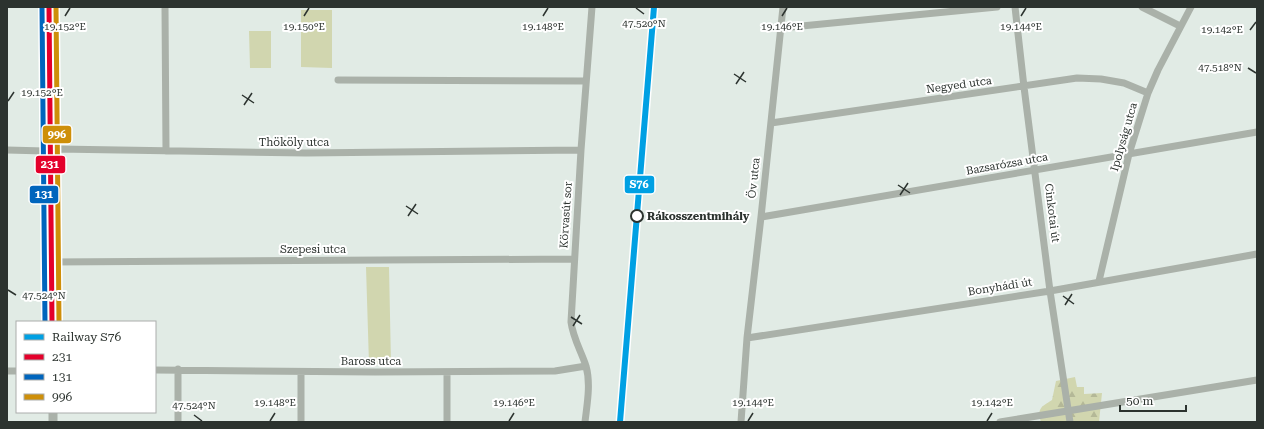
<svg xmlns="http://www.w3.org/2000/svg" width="1264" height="429" viewBox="0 0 1264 429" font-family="'Roboto Serif',serif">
  <defs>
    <pattern id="forest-firs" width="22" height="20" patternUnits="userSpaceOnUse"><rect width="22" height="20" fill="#d1d6af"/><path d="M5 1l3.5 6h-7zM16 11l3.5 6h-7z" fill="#b4b897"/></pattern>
  </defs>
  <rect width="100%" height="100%" fill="#e1ebe5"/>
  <path fill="url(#forest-firs)" d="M1075 377 1077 387H1084V394L1102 393 1099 422H1041C1037 408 1041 407 1052 400L1056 381Z"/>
  <path fill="#d1d6af" d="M301 10H332V68L301 67Z
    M249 31H271V68H250Z
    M366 267H389L391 364H389V361H384V364H369Z"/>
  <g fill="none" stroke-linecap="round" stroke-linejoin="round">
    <path stroke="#aab1a9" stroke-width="7" d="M165 7 166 151
      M1015 7 1024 87 1050 291 1070 422
      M1142 7 1180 26
      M781 28 997 7
      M338 80 586 81
      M771 123 1077 78 1101 79 1124 83 1148 93
      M7 150 45 151 58 149 306 153 581 150
      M761 217 1257 132
      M51 262 574 259
      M1099 281 1129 154 1148 93 1158 70 1191 7
      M747 338 1050 291 1257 254
      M178 369V422
      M155 370 375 372 555 371 586 366
      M7 371H17
      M301 372V422
      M447 372V422
      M585 422C587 404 591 384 586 366 581 351 573 338 571 322L581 150 592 7
      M741 422 747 338 761 217 783 7
      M1000 422 1257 380"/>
    <path stroke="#aab1a9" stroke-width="9" d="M49 7 52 322
      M53 412V422"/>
    <g stroke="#fff" stroke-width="8">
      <path id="bus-1" d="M49 7 52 322"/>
    </g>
    <g stroke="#fff" stroke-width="8">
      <path id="bus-2" d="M42 7 45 322"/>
    </g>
    <g stroke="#fff" stroke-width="8">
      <path id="bus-3" d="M56 7 59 322"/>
    </g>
    <use href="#bus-1" stroke="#e4002b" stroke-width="5"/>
    <use href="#bus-2" stroke="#0065bd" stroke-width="5"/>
    <use href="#bus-3" stroke="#ce8f09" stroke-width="5"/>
    <g stroke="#fff" stroke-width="9">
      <path id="rail-1" d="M620 422 654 7"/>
    </g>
    <use href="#rail-1" stroke="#00a0e3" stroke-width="6"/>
  </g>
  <path fill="none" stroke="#2c332f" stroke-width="1.5" d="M636 8 644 14M65 16 70 8M304 16 309 8M543 16 548 8M782 16 787 8M1021 16 1026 8M1250 30 1256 22M1248 68 1256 73M734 74 746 82M736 84 744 72M242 95 254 103M8 101 14 92M244 105 252 93M898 185 910 193M900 195 908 183M406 206 418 214M408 216 416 204M8 290 16 295M1063 296 1074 304M1065 305 1072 294M571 317 582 324M573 326 580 315M194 415 202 421M270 421 275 413M509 421 514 413M748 421 753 413M987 421 992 413"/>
  <circle fill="#fff" stroke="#2c332f" stroke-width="2" cx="637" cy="216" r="6"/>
  <g text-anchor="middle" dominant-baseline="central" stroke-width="4" stroke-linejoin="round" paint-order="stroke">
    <g font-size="11" fill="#2c332f" stroke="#fff">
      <text transform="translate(959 85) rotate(-8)">Negyed utca</text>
      <text transform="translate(1124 137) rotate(-74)">Ipolyság utca</text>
      <text x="294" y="142">Thököly utca</text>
      <text transform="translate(1007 164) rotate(-10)">Bazsarózsa utca</text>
      <text transform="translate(754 178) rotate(-84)">Öv utca</text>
      <text transform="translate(1052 213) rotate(83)">Cinkotai út</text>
      <text transform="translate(566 215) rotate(-86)">Körvasút sor</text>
      <text x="313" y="249">Szepesi utca</text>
      <text transform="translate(1000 287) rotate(-9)">Bonyhádi út</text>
      <text x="371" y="361">Baross utca</text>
    </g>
    <g font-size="11" font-weight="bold" fill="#2c332f" stroke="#fff" text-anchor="start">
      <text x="647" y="216">Rákosszentmihály</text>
    </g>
  </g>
  <g font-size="10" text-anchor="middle" fill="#2c332f" stroke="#fff" stroke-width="4" stroke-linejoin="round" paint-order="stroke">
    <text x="644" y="27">47.520°N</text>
    <text x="65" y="30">19.152°E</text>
    <text x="304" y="30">19.150°E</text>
    <text x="543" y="30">19.148°E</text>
    <text x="782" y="30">19.146°E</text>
    <text x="1021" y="30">19.144°E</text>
    <text x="1222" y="33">19.142°E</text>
    <text x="1220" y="71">47.518°N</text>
    <text x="42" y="96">19.152°E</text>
    <text x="44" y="299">47.524°N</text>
    <text x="275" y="406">19.148°E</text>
    <text x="514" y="406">19.146°E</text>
    <text x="753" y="406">19.144°E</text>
    <text x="992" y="406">19.142°E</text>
    <text x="194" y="409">47.524°N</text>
  </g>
  <g stroke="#fff" stroke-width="1.5">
    <rect x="42" y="125" width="30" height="19" rx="4" fill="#ce8f09"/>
    <rect x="35" y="155" width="31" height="19" rx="4" fill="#e4002b"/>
    <rect x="624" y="175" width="31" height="19" rx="4" fill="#00a0e3"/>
    <rect x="29" y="185" width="30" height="19" rx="4" fill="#0065bd"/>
  </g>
  <g font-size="11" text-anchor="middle" font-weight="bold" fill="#fff">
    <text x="57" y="138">996</text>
    <text x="50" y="168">231</text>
    <text x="639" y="188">S76</text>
    <text x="44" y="198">131</text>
  </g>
  <rect width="1264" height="429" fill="none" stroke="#2c332f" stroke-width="16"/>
  <rect x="16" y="321" width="140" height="92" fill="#ffffff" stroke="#abadac"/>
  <rect x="24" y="334" width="20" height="6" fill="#00a0e3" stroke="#abadac"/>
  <text x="52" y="341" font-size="12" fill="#2c332f">Railway S76</text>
  <rect x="24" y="354" width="20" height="6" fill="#e4002b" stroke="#abadac"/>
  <text x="52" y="361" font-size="12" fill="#2c332f">231</text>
  <rect x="24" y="374" width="20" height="6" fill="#0065bd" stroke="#abadac"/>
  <text x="52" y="381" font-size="12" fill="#2c332f">131</text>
  <rect x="24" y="394" width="20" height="6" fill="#ce8f09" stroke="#abadac"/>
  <text x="52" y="401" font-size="12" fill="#2c332f">996</text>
  <path d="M1120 405v6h66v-6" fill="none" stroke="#2c332f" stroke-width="2"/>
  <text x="1126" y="405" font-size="12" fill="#2c332f" stroke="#ffffff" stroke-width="3" paint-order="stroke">50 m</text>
</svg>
